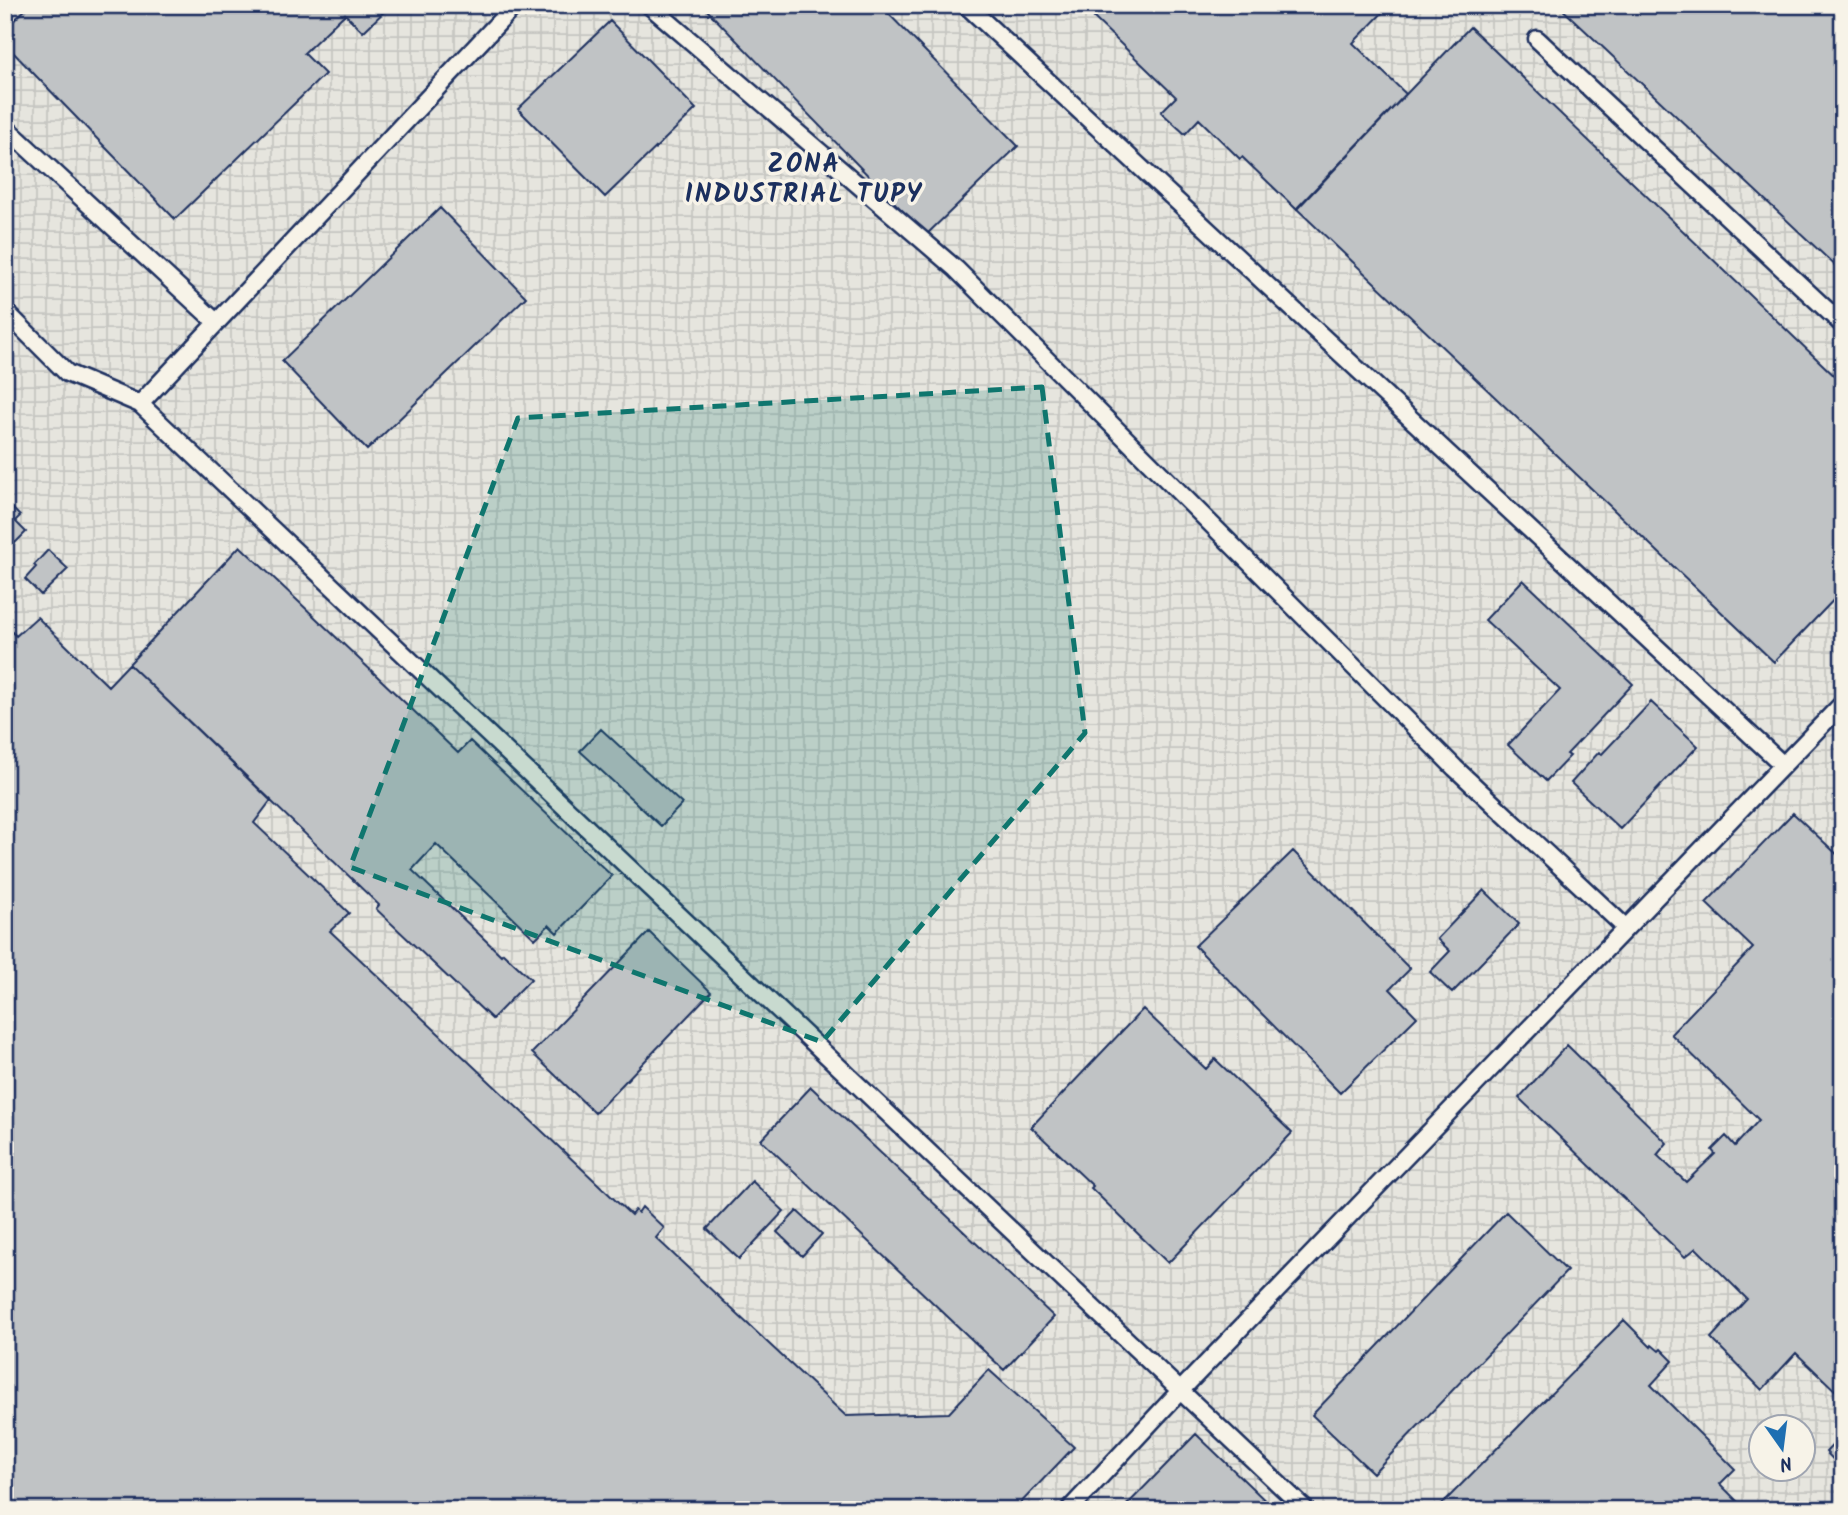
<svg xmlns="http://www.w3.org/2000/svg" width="1848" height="1515" viewBox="0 0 1848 1515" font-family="Kalam,sans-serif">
  <defs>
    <pattern id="industrial-grid" width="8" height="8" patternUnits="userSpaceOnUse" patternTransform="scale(1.75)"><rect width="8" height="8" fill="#e6e5de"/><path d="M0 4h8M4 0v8" fill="none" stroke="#c5c5c1"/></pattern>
  </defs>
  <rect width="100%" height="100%" fill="#f7f3e8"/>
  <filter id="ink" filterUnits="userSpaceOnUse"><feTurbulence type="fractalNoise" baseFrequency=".0143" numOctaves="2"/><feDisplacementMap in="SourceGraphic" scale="14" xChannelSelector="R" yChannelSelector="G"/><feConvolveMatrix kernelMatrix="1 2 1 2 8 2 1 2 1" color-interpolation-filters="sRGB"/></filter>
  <g filter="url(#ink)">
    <path fill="url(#industrial-grid)" fill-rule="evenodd" d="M5 5H1843V1510H5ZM1760 1428H1802V1470H1760Z"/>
    <path fill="#c0c3c5" stroke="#1b2f5e" stroke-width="2" d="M30 5H391L363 32 345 14 304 53 325 74 175 219 5 44V29Z
      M702 5H880L1018 146 926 235Z
      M1106 5H1390L1353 43 1406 94 1296 209 1242 157 1240 159 1199 119 1185 134 1161 112 1176 97 1094 18Z
      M1558 5H1843V273Z
      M610 21 696 109 605 197 518 109Z
      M1470 27 1843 384V590L1774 662 1297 209Z
      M440 208 526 297 367 450 282 361Z
      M8 504 20 516 15 521 26 532 15 543 13 541 5 549V507Z
      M240 546 458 753 470 741 612 876 557 933 549 925 535 939 436 844 412 870 501 955 503 953 531 979 492 1019 376 909 379 905 129 664Z
      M48 550 68 569 41 595 25 579 36 567 34 565Z
      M1523 580 1633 684 1567 754 1570 756 1546 781 1508 745 1560 690 1485 620Z
      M37 617 108 686 129 664 271 800 254 823 349 913 330 931 631 1215 635 1210 638 1213 642 1207 664 1228 656 1238 846 1416 949 1413 989 1370 1074 1447 1014 1510H5V625L16 636Z
      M1651 702 1698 746 1620 829 1571 783 1599 752 1602 754Z
      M601 729 682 804 661 826 580 751Z
      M1793 813 1843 860V1398L1796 1353 1762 1390 1711 1338 1747 1299 1696 1248 1685 1257 1519 1098 1567 1045 1667 1143 1657 1155 1686 1182 1715 1154 1712 1150 1726 1136 1735 1146 1759 1120 1671 1034 1753 948 1706 903Z
      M1293 851 1410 969 1390 989 1417 1017 1340 1093 1195 946Z
      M1484 890 1519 924 1452 993 1430 972 1450 951 1437 939Z
      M649 932 711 992 595 1113 532 1053Z
      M1143 1009 1206 1069 1215 1059 1292 1133 1168 1263 1091 1188 1093 1186 1031 1127Z
      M811 1087 1054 1317 1004 1370 761 1140Z
      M752 1181 784 1211 739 1259 707 1229Z
      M797 1211 822 1234 802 1256 777 1232Z
      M1506 1212 1567 1271 1373 1473 1312 1415Z
      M1624 1320 1651 1347 1652 1345 1659 1351 1661 1349 1673 1361 1651 1385 1735 1469 1720 1484 1746 1510H1436Z
      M1196 1434 1275 1510H1122Z
      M1843 1434V1470L1826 1452Z"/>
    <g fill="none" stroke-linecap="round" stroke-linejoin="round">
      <g stroke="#1b2f5e" stroke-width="21">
        <path id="service" d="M649 5 956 269 1455 768 1626 928
          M966 5 1783 765
          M1537 39 1843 325
          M5 127 216 322
          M5 311 67 373 140 404 1306 1510
          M140 404 515 5
          M1069 1510 1180 1391 1843 703"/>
      </g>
      <use href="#service" stroke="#f7f3e8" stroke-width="16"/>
    </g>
  </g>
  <path fill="#0f766e" fill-opacity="0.2" stroke="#0f766e" stroke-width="5" stroke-dasharray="14 9" stroke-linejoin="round" d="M1042 387 1085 733 822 1042 350 867 518 418Z"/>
  <g text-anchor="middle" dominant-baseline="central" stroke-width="7" stroke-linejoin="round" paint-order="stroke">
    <g font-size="26" font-weight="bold" letter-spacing="2" fill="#1b2f5e" stroke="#f7f3e8">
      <text x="804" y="165">ZONA<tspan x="804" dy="30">INDUSTRIAL TUPY</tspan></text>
    </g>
  </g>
  <rect width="1848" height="1515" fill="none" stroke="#f7f3e8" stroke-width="28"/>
  <rect x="14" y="14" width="1820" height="1487" fill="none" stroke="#1b2f5e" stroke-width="2.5" filter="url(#ink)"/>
  <g transform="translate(1782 1448) rotate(166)"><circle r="33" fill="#f7f3e8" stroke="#9fa5b1" stroke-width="2"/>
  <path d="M0-5L12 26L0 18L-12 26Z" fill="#1f6fb2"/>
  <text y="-10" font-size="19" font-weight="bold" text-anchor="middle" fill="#1b2f5e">N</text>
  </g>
</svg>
